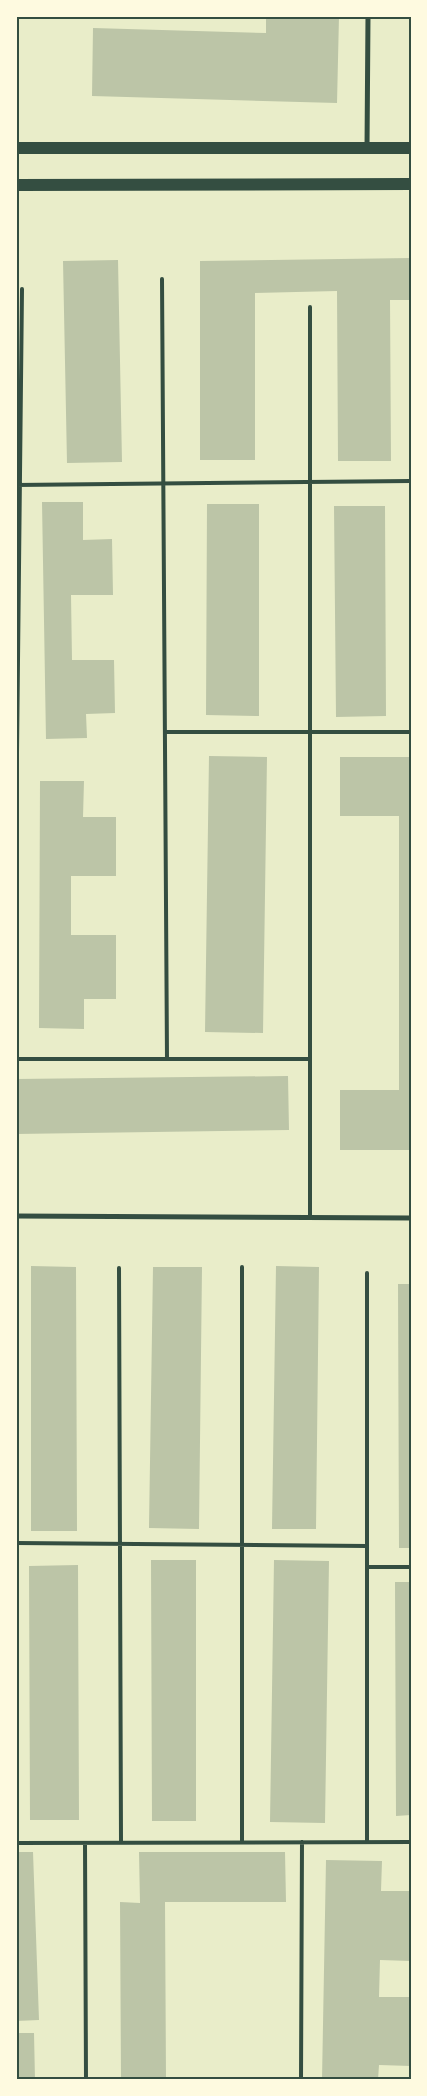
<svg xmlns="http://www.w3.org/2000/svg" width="427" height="2096" viewBox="0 0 427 2096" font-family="'Source Sans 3',sans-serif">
  <rect width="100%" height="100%" fill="#e9edc9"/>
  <path fill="#bcc5a7" d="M266 16H339L337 103 92 96 93 28 266 33Z
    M16 46H18V96H16Z
    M411 258V300H390L391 461H338L337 291 255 293V460H200V261Z
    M118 260 122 462 67 463 63 261Z
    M42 502H83V540L112 539 113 595H71L72 660H114L115 713 86 714 87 738 46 739Z
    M207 504H259V716L206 715Z
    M334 506H385L386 716 336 717Z
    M209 756 267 757 263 1033 205 1032Z
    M340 757H411V1150H340V1090H399V816H340Z
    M40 781H84L83 817H116V876H71V935H116V999H84V1029L39 1028Z
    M288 1076 289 1130 16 1134V1079Z
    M31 1266 76 1267 77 1531H31Z
    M276 1266 319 1267 316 1529H272Z
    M153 1267H202L199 1529 149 1528Z
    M398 1284H411V1548H399Z
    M151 1560H196V1821H152Z
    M274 1560 329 1561 325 1823 270 1822Z
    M78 1565 79 1820H30L29 1566Z
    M395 1582H411V1815L396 1816Z
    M16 1852H33L39 2020 16 2021Z
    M139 1852H285L286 1902H165L166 2080H121L120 1902 140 1903Z
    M326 1860 382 1861 381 1891H411V1961L380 1960 379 1997H411V2066L379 2065 378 2080H322Z
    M16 2033H34L35 2080H16Z"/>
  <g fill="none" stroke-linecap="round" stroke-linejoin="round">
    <path stroke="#344e41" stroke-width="4" d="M162 279 167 1059
      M16 485 411 481
      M165 732H411
      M16 845 22 289
      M16 1059H310
      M310 1218V307
      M119 1268 121 1842
      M16 1543 367 1546
      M367 1567H411
      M242 1842V1267
      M367 1842V1273
      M16 1843 411 1842
      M85 1843 86 2080
      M301 2080 302 1842"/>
    <path stroke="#344e41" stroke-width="5" d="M367 148 368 16
      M16 1216 411 1218"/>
    <path stroke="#344e41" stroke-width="12" d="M16 148H411
      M16 185 411 184"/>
  </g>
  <rect width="427" height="2096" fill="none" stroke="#fefae0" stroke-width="35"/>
  <rect x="18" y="18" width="392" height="2060" fill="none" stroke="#344e41" stroke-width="2"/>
</svg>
